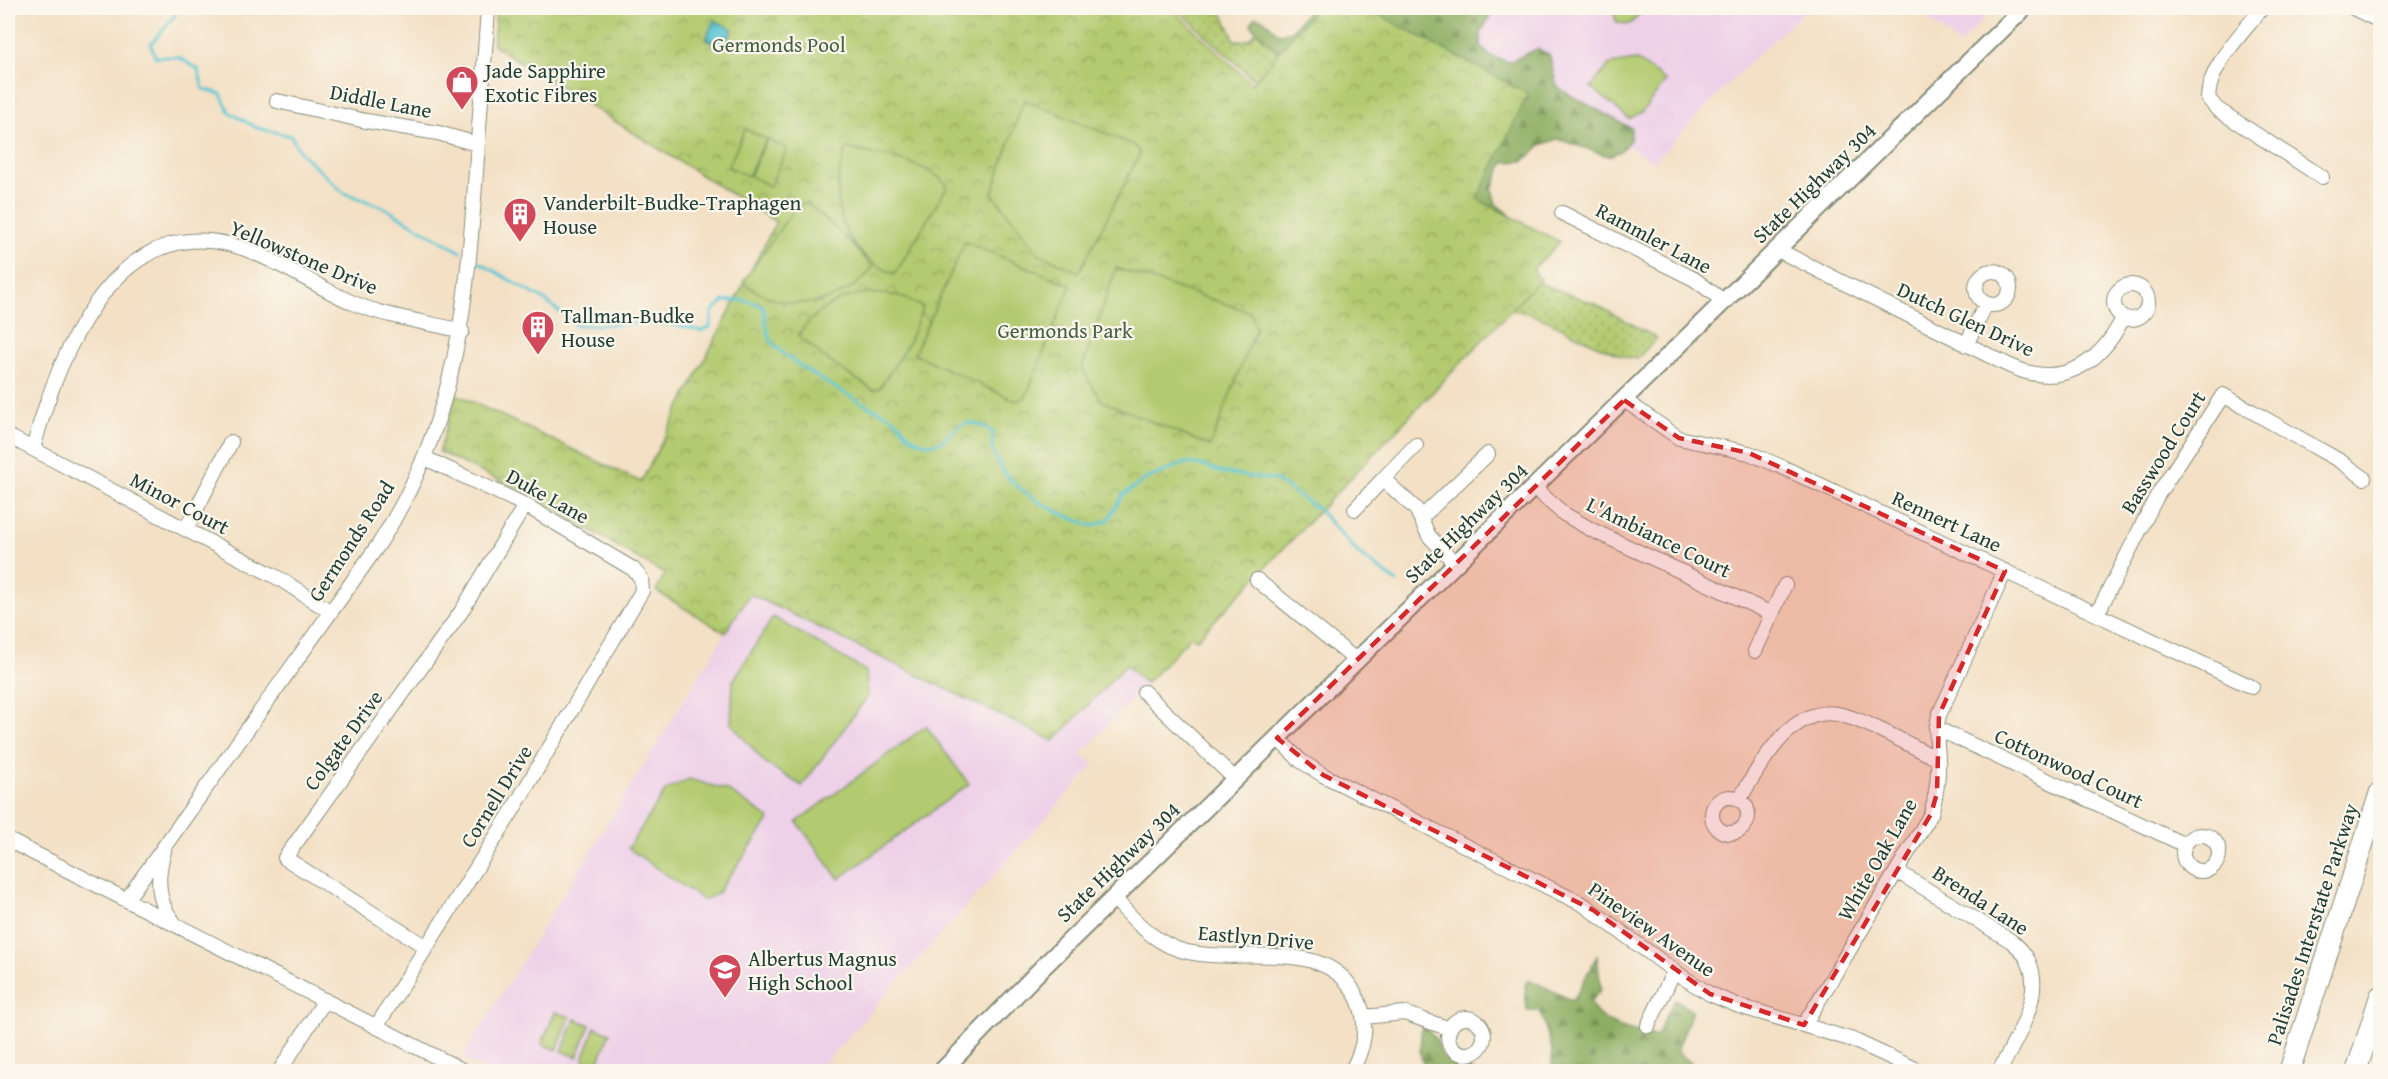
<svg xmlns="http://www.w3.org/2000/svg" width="2388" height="1079" viewBox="0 0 2388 1079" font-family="'Gentium Book Plus',serif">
  <defs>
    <pattern id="grass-dots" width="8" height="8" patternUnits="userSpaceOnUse" patternTransform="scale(1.5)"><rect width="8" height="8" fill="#b2ca6f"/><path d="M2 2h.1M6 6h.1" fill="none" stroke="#90a55c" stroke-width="1.8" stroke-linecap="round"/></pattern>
    <pattern id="forest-firs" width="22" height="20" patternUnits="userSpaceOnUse" patternTransform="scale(1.5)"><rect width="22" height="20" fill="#8dae62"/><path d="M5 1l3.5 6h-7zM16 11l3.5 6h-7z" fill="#738f52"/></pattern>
    <pattern id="park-crowns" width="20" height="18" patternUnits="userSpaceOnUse" patternTransform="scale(1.5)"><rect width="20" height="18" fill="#b2ca6f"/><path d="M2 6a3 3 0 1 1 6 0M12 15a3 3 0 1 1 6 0" fill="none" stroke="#90a55c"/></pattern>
    <pattern id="water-waves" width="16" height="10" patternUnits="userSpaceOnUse" patternTransform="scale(1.5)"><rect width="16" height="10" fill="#5ac6d3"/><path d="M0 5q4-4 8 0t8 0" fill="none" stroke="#4aa2ac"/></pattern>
  </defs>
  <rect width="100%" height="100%" fill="#fbf7ec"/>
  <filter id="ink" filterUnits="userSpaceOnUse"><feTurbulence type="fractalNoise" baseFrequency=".0167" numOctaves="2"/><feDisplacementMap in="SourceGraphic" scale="12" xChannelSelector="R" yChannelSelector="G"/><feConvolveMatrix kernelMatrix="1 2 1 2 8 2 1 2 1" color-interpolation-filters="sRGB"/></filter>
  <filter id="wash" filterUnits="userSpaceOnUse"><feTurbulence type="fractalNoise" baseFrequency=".008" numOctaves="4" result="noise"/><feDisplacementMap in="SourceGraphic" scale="24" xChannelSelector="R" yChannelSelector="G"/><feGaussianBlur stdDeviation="1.35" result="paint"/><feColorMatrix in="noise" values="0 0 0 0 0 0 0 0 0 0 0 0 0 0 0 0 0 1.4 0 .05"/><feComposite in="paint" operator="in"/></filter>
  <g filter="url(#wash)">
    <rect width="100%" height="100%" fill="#f3e0c5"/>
    <path fill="#eed0e8" d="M1366 8H1808L1751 61 1654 161Z
      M1915 8H1994L1959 45Z
      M750 594 1126 665 1146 684 1081 754 1094 765 819 1069 822 1071 489 1072 462 1058Z"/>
    <path fill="url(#grass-dots)" stroke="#688452" stroke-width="1.5" d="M1176 8H1215L1223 15 1235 41C1246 41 1251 41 1256 31L1461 223 1531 280 1595 304 1657 338 1637 359 1626 357C1583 344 1549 313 1502 308Z"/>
    <path fill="url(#forest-firs)" stroke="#56764b" stroke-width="1.5" d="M1311 8H1494L1481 33 1480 45 1490 56 1509 62 1537 49 1549 54C1554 66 1552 79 1559 89L1631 128V139L1619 152 1608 156 1558 139 1541 145 1524 161 1504 162 1492 189 1496 204 1533 233 1461 223 1256 31 1251 24 1255 17 1263 19 1279 34 1291 31Z
      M1597 956 1601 989 1590 1002C1599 1026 1633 1031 1656 1036L1675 999 1692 1011 1677 1051 1700 1071H1552V1049L1540 1010 1527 1011 1525 986 1528 979 1573 1001Z
      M1422 1025 1436 1039 1443 1058 1474 1071H1429C1416 1059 1421 1041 1422 1025Z"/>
    <path fill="url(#park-crowns)" stroke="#688452" stroke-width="1.5" d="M496 8H1171L1252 84 1316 8H1366L1528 94 1477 199 1560 242 1533 269 1540 280 1196 640 1191 636 1146 684 1126 665 1054 741 750 594 725 633 656 591 665 574 530 495 439 452 456 394 641 482 776 222 493 45Z
      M1612 8H1646L1630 24 1617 23Z"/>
    <path fill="#b2ca6f" stroke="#688452" stroke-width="1.5" d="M1637 60 1666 81 1642 112 1629 119 1591 87 1610 64Z
      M1024 100 1134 145 1140 153 1079 272 1039 254 992 193Z
      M745 129 766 139 748 176 728 167Z
      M767 139 787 149 770 186 750 176Z
      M846 148C872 155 934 162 947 187L895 274C839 253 828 199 846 148Z
      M807 203 844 236 873 267C842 309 782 315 743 282L796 206Z
      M965 242 1071 285 1025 398 1016 401 914 354Z
      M1116 268 1250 312 1256 328 1210 446 1102 401 1082 369Z
      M866 293 897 295 923 307 909 342 880 388 873 390 834 365 798 335C815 311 837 297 866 293Z
      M773 617 866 671 868 696 802 786 765 763 731 723 733 681Z
      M926 726 969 784 839 879 797 822Z
      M689 779 727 790 770 819 717 894 703 900 628 848 666 790Z
      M555 1012 570 1017 557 1050 542 1044Z
      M575 1019 590 1025 577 1057 562 1051Z
      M595 1027 610 1033 597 1065 583 1059Z"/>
    <path fill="url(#water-waves)" stroke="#3c8284" stroke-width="1.5" d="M714 20 733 29 724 47 706 39Z"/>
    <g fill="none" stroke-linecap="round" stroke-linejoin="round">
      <path stroke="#5ac6d3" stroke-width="3" d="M178 8 175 15 151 44 155 57H178L198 69 203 89 221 94 229 112 257 128 291 136 300 152 344 193 383 207 461 252
        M479 262 546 301 576 325C622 326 654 317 701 331L710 327 713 311 724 301 744 300 763 306C766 320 766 340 778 349 800 369 841 391 868 406 876 410 886 413 893 418 906 428 905 438 925 443 955 451 950 404 993 432 993 437 991 445 993 451 1005 490 1057 514 1093 526L1108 520 1123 495 1146 479 1185 463 1201 465 1224 473 1275 480 1319 510 1360 555 1397 582"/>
    </g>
  </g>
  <g filter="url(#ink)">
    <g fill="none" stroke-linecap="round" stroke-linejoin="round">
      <g stroke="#898e7c" stroke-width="16">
        <path id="minor" d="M2262 8C2243 33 2209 65 2208 98L2217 109 2322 177
          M2353 8 2380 21
          M277 101 366 121 438 133 477 144
          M1562 213 1694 279 1725 302
          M1778 250 2008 365C2060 390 2100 365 2123 318
          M1976 288a17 17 0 1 1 34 0a17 17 0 1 1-34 0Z
          M2114 302a17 17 0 1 1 34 0a17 17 0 1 1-34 0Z
          M1966 345 1986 304
          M1624 400 1679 438 1749 453 1782 467 2252 687
          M8 436 280 579 331 612
          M1416 445 1383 479 1416 509 1429 536 1456 564
          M33 449C56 362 112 216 228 244 265 252 315 286 351 302 385 317 426 322 462 331
          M1534 488 1564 514 1592 530 1772 614
          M1355 509 1383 479
          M1422 517 1488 454
          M186 529 231 442
          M1257 580 1357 661
          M2097 614 2157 496 2223 395 2340 461 2364 478
          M1755 651 1785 585
          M1144 692 1235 779
          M1936 728 2185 845
          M1277 738 1301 761 1323 775 1584 905 1684 978 1710 994 1739 1006 1853 1040 1922 1072
          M1712 815a18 18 0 1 1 36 0a18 18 0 1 1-36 0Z
          M1739 800C1759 767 1790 706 1837 714 1862 718 1913 747 1938 759
          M2183 853a18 18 0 1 1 36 0a18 18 0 1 1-36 0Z
          M8 840 466 1072
          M164 851C157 875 156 901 173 921
          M1898 872 2011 941C2058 976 2019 1032 1999 1072
          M1114 898C1131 917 1151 940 1177 949 1233 969 1330 930 1359 1002 1369 1027 1364 1048 1351 1072
          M127 899 379 544C459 420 467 300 477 157 480 107 485 58 488 8
          M426 947 285 858 461 612 525 505
          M1364 1017 1404 1013 1450 1029
          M1448 1036a18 18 0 1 1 36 0a18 18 0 1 1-36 0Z
          M1804 1025 1931 814C1936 796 1939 778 1938 758 1937 743 1935 730 1939 715L2005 571
          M1648 1026 1674 971
          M376 1027 511 813 642 591 641 578 633 569 525 505 425 458
          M279 1072 325 1000"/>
      </g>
      <g stroke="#898e7c" stroke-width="20">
        <path id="major" d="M941 1072 1043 967 2024 8"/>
      </g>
      <g stroke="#898e7c" stroke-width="22">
        <path id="highway" d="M2289 1072 2380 792
          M2356 1072 2380 996"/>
      </g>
      <use href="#minor" stroke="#fff" stroke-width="14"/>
      <use href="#major" stroke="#fff" stroke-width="16"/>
      <use href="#highway" stroke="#fff" stroke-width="20"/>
    </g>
  </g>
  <path fill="#d62828" fill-opacity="0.2" stroke="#d62828" stroke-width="4.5" stroke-dasharray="12 8" stroke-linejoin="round" d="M1624 400 1679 438 1749 453 2005 571 1939 715 1937 793 1931 814 1804 1025 1710 994 1593 910 1323 775 1277 738Z"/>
  <defs>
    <g id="shop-pin" transform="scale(1.725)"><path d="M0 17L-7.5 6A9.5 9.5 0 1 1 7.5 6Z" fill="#d1495b" stroke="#fbf7ec"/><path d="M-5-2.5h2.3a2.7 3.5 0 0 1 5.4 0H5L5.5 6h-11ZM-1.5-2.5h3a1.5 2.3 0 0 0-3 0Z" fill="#fff"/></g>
    <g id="building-pin" transform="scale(1.725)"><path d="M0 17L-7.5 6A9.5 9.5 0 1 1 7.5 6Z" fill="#d1495b" stroke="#fbf7ec"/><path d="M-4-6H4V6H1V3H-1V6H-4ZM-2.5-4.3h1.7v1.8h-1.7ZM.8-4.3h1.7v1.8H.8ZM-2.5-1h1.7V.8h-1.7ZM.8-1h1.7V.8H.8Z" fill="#fff"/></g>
    <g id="school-pin" transform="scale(1.725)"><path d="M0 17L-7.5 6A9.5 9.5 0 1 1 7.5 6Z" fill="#d1495b" stroke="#fbf7ec"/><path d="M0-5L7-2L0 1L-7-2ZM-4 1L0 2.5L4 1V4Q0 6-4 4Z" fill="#fff"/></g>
  </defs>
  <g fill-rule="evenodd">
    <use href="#shop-pin" x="462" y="82"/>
    <use href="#building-pin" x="520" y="214"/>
    <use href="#building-pin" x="538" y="327"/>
    <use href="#school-pin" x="725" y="970"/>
  </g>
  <g text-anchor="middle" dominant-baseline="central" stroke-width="4.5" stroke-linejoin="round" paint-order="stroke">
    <g font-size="21" fill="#446043" stroke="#fbf7ec">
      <text x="779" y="44">Germonds Pool</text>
      <text x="1065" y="330">Germonds Park</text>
    </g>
    <g font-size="21" fill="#1f3d34" stroke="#fbf7ec" text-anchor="start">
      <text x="485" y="70">Jade Sapphire<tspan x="485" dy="24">Exotic Fibres</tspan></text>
      <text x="543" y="202">Vanderbilt-Budke-Traphagen<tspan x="543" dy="24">House</tspan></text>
      <text x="561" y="315">Tallman-Budke<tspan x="561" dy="24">House</tspan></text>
      <text x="748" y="958">Albertus Magnus<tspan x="748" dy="24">High School</tspan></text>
    </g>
    <g font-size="21" fill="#1f3d34" stroke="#fbf7ec">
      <text transform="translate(381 101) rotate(11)">Diddle Lane</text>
      <text transform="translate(1814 183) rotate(-44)">State Highway 304</text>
      <text transform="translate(1654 238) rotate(28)">Rammler Lane</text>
      <text transform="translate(304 257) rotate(23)">Yellowstone Drive</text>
      <text transform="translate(1966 319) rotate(25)">Dutch Glen Drive</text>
      <text transform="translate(2163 452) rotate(-58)">Basswood Court</text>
      <text transform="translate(548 496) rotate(29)">Duke Lane</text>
      <text transform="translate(180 503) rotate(28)">Minor Court</text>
      <text transform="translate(1947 521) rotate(25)">Rennert Lane</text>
      <text transform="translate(1466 523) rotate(-44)">State Highway 304</text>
      <text transform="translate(1659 537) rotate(26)">L'Ambiance Court</text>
      <text transform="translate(351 541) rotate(-57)">Germonds Road</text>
      <text transform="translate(343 740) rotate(-54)">Colgate Drive</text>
      <text transform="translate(2069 768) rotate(25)">Cottonwood Court</text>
      <text transform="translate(496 796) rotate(-58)">Cornell Drive</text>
      <text transform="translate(1877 859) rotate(-60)">White Oak Lane</text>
      <text transform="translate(1118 862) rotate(-44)">State Highway 304</text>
      <text transform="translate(1981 900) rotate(33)">Brenda Lane</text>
      <text transform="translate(2312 924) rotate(-72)">Palisades Interstate Parkway</text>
      <text transform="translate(1652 929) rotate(35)">Pineview Avenue</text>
      <text transform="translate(1256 937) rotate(5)">Eastlyn Drive</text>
    </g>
  </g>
  <rect width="2388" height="1079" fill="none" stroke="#fbf7ec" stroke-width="30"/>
</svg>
